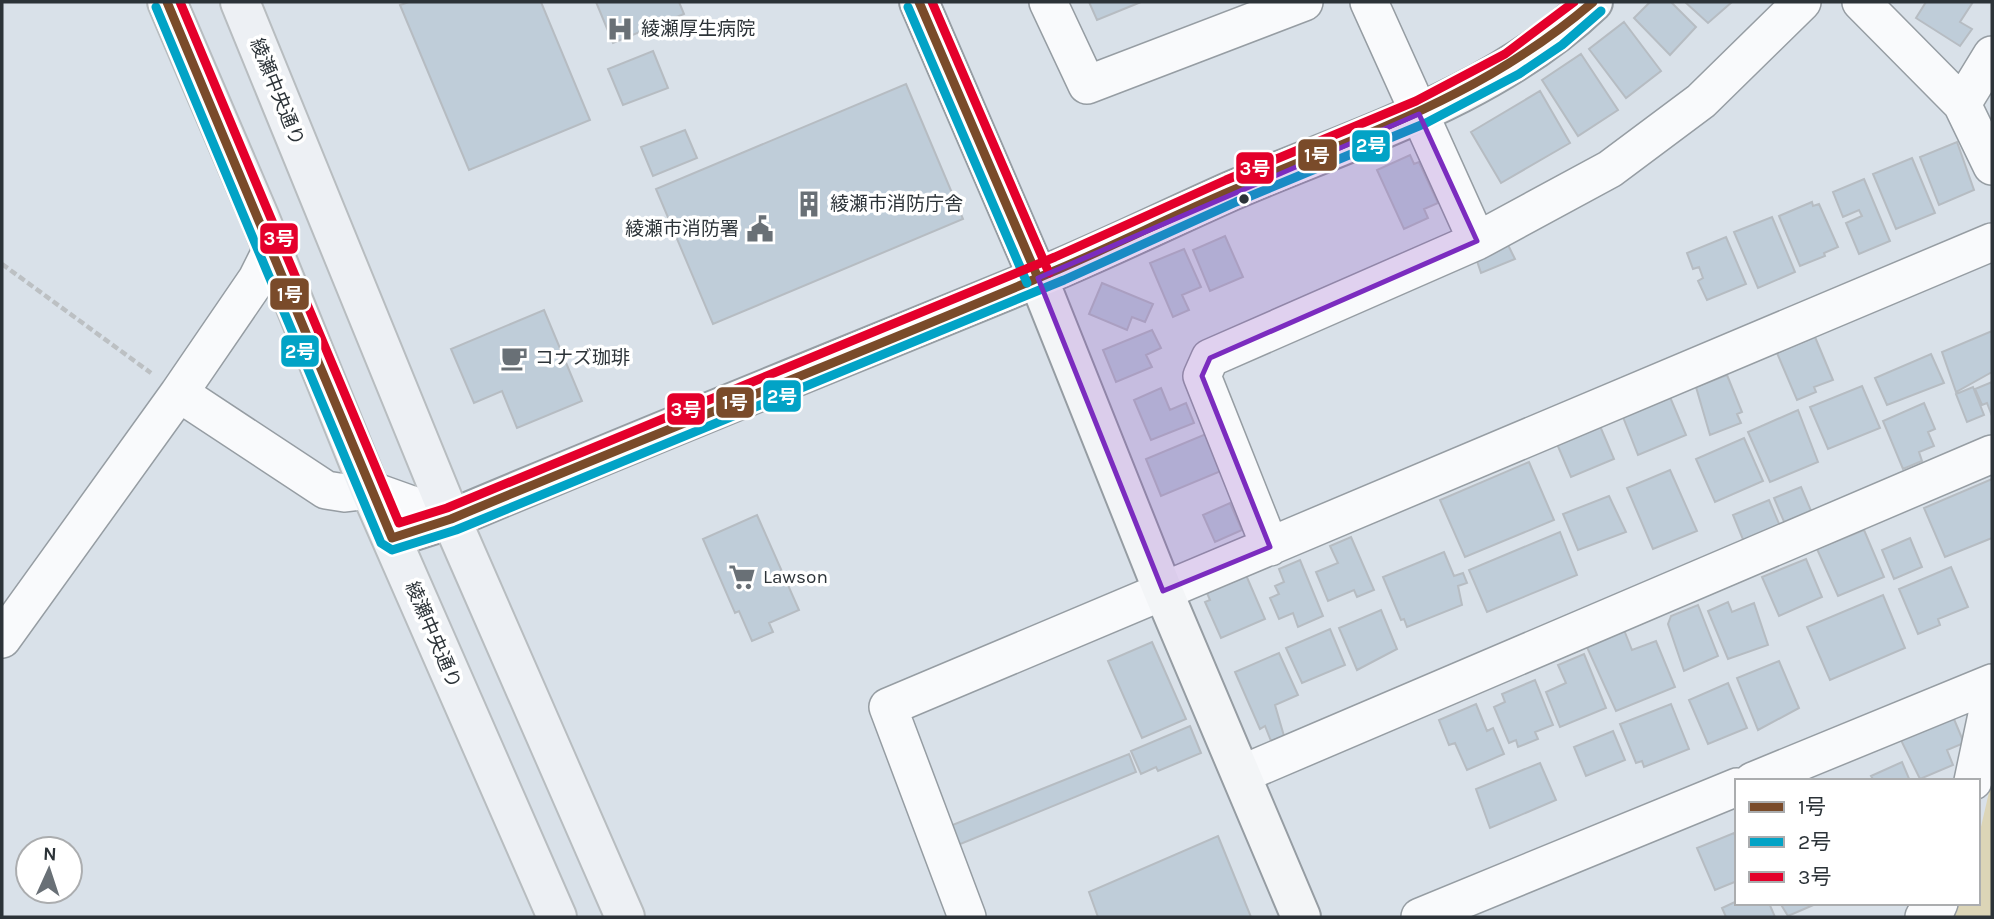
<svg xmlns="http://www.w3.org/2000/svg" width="1994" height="919" viewBox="0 0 1994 919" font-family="Karla,'Noto Sans JP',sans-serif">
  <rect width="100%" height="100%" fill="#d9e1e9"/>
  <path fill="#dcd5b7" d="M1992 779V917H1949L1956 903H1978V840Z"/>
  <path fill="#bfcdd9" stroke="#b6bcc2" stroke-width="2" d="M409 2H541L590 120 469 170 400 5Z
    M596 2H679L684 14 613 43Z
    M1089 2H1141L1097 20Z
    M1650 2H1671L1696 27 1670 55 1634 18Z
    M1685 2H1732L1708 23Z
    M1926 2H1973L1960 22 1972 29 1960 46 1916 18Z
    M1624 22 1661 71 1626 98 1589 49Z
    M653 51 668 88 623 105 608 69Z
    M1581 54 1618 110 1578 136 1542 80Z
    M906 84 963 219 713 324 656 189Z
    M1540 91 1570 143 1501 183 1471 132Z
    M685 130 697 158 653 176 641 147Z
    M1957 142 1974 190 1939 205 1920 157Z
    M1410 155 1414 164 1419 162 1438 203 1424 209 1428 218 1404 229 1377 170Z
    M1912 158 1935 213 1896 229 1873 174Z
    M1864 179 1890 241 1859 254 1846 223 1862 216 1859 210 1843 217 1833 192Z
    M1812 202 1813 206 1819 204 1838 247 1824 253 1825 256 1800 266 1779 216Z
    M1772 217 1795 272 1758 288 1734 232Z
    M1225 236 1243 277 1210 291 1193 250Z
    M1726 237 1746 284 1707 300 1698 281 1703 278 1699 267 1693 269 1687 253Z
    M1508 245 1515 259 1481 273 1476 258Z
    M1184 249 1201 287 1182 295 1189 310 1173 317 1150 263Z
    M1102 283 1153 304 1145 322 1132 317 1127 330 1089 314Z
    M544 310 582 401 517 428 502 391 474 403 451 349Z
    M1152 330 1161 348 1146 355 1152 367 1116 382 1103 350Z
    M1992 331V372L1956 392 1942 352Z
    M1815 337 1833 380 1814 387 1816 392 1797 400 1777 353Z
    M1931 354 1944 383 1887 405 1875 378Z
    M1727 375 1742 412 1737 414 1741 423 1710 435 1696 387Z
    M1992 382V416L1987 403 1982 405 1975 389Z
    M1862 386 1880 428 1828 449 1810 407Z
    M1973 387 1984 415 1967 422 1956 394Z
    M1161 388 1170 410 1186 403 1194 423 1151 440 1134 400Z
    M1670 397 1686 435 1638 455 1623 417Z
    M1924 403 1935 429 1928 432 1934 446 1919 452 1922 461 1903 469 1883 421Z
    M1798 410 1818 462 1770 482 1748 432Z
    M1600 426 1614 459 1571 477 1557 444Z
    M1206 434 1221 471 1161 496 1146 459Z
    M1744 438 1763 481 1715 502 1696 459Z
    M1529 462 1554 520 1465 557 1440 500Z
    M1670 470 1697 531 1653 549 1627 488Z
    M1992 479V538L1945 557 1924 508Z
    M1801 487 1812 513 1785 524 1774 498Z
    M1609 496 1626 532 1578 550 1563 514Z
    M1769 500 1780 526 1744 542 1733 515Z
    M1230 503 1242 530 1215 542 1203 515Z
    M757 515 799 610 769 623 773 632 752 641 739 611 735 613 703 539Z
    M1864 530 1884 577 1838 596 1817 549Z
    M1560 532 1577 575 1487 612 1469 570Z
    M1351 537 1374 590 1357 597 1354 590 1328 601 1316 572 1338 563 1330 546Z
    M1910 538 1922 567 1894 579 1882 550Z
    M1444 552 1454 576 1463 573 1467 583 1458 586 1462 605 1407 627 1404 619 1401 620 1383 577Z
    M1806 559 1822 597 1779 616 1762 577Z
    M1300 560 1323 616 1298 627 1293 613 1279 619 1270 598 1279 594 1275 586 1284 582 1279 569Z
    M1951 567 1968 607 1938 619 1940 625 1918 634 1899 589Z
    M1246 575 1265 619 1221 638 1205 602 1210 600 1207 593Z
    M1883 595 1905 648 1830 680 1807 627Z
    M1728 602 1732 612 1754 603 1768 645 1728 659 1708 611Z
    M1698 605 1718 656 1684 671 1668 624 1671 616Z
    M1381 610 1397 649 1357 670 1339 628Z
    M1330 629 1345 665 1302 683 1286 648Z
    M1624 630 1632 650 1656 641 1675 687 1616 711 1586 645Z
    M1152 642 1186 719 1142 738 1108 661Z
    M1279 653 1298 695 1275 705 1284 736 1271 741 1265 726 1260 729 1235 672Z
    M1584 654 1606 708 1560 727 1546 692 1566 683 1558 665Z
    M1779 661 1799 708 1758 730 1737 678Z
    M1535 680 1553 725 1535 732 1538 739 1518 747 1516 740 1509 743 1494 707 1505 702 1502 694Z
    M1728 683 1747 728 1708 744 1689 700Z
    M1476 704 1487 731 1493 728 1504 754 1467 770 1455 743 1449 745 1439 720Z
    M1671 704 1689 749 1644 767 1642 761 1636 763 1620 724Z
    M1951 712 1964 743 1947 750 1953 765 1920 779 1898 734Z
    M1190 726 1201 753 1158 771 1156 767 1141 774 1131 751Z
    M1613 731 1625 760 1586 776 1574 747Z
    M1129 754 1136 772 958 845 950 826Z
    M1902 762 1910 781H1874L1871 776Z
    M1540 763 1556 800 1490 828 1476 789Z
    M1734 833 1737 840V881L1715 890 1697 848Z
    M1218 836 1251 917H1098L1089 892Z
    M1737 901 1769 903 1775 917H1726L1722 908Z
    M1780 903H1818L1788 916Z"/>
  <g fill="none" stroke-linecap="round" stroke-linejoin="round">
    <g stroke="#969da3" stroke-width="40">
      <path id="street" d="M1048 2 1087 85 1304 2
        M1369 2 1477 241
        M1861 2 1962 104 1992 166
        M1962 104 1992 55
        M179 393 257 279 272 249
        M1270 547 1202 376 1210 358 1477 241 1610 169 1701 101 1802 2
        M2 639 179 393 326 490 345 493 370 490 451 519
        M1242 774 1992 454
        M1753 781 1992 683
        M1973 781 1992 691
        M967 917 888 707 1992 242
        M1420 917 1737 787
        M1924 917 1935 912 1939 903"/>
    </g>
    <g stroke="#969da3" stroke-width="42">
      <path id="secondary" d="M919 2 1038 278 1163 591 1301 917
        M392 538 451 519C645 437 840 359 1035 279 1101 252 1166 220 1231 191 1354 138 1494 97 1593 2"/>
    </g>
    <g stroke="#b8bdc0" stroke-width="42">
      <path id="primary" d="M167 2 259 216 370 490 557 917
        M240 2 451 519 625 917"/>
    </g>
    <path stroke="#bcc0c3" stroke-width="4.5" stroke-dasharray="7 3.5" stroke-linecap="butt" d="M2 264 151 373"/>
    <use href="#street" stroke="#f9fafc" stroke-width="37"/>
    <use href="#secondary" stroke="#f3f5f7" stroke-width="38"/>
    <use href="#primary" stroke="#edf0f4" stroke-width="38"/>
    <g stroke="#fff" stroke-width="14">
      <path id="bus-1" d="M167 2 392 538 451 519C653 434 857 355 1059 269 1117 244 1173 216 1231 191 1364 133 1480 99 1593 2
        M919 2 1038 278"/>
    </g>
    <g stroke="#fff" stroke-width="14">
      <path id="bus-2" d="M156 7 381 543 392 550 456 530 1064 280 1236 202 1426 123 1519 74 1562 45 1601 11
        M908 7 1027 283"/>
    </g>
    <g stroke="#fff" stroke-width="14">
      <path id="bus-3" d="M180 2 399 523 447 508 1055 257 1226 180 1416 101 1505 54 1574 2
        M932 2 1049 273"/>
    </g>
    <use href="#bus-1" stroke="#7a4b2a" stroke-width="9"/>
    <use href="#bus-2" stroke="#02a3c6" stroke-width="9"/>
    <use href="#bus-3" stroke="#e4002b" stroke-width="9"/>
  </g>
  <path fill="#7b2cbf" fill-opacity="0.2" stroke="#7b2cbf" stroke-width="5" stroke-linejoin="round" d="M1419 114 1477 241 1210 358 1202 376 1270 547 1163 591 1038 278Z"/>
  <defs>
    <g id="hospital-bare" transform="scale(2.1)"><path d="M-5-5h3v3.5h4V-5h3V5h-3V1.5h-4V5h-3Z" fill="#697076" stroke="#fff" stroke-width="2.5" paint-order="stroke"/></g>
    <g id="building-bare" transform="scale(2.1)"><path d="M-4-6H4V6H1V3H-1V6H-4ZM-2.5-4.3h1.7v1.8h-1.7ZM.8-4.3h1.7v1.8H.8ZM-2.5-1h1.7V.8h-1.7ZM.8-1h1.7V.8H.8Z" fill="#697076" stroke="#fff" stroke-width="2.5" paint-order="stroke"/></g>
    <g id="civic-bare" transform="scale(2.1)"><path d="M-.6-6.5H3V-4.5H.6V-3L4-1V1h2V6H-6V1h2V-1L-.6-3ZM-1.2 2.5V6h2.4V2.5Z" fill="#697076" stroke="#fff" stroke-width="2.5" paint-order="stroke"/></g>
    <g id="cafe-bare" transform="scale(2.1)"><path d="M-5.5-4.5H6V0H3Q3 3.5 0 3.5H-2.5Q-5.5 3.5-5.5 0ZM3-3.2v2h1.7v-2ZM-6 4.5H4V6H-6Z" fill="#697076" stroke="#fff" stroke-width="2.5" paint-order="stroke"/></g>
    <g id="supermarket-bare" transform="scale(2.1)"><path d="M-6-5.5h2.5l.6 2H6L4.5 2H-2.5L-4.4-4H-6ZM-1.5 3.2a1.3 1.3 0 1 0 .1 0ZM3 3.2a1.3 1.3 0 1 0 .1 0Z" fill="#697076" stroke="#fff" stroke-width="2.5" paint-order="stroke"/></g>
  </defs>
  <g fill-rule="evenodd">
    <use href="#hospital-bare" x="620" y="29"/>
    <use href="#building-bare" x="809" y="204"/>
    <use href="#civic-bare" x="760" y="229"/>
    <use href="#cafe-bare" x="514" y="358"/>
    <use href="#supermarket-bare" x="742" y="577"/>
  </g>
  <circle fill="#2c3338" stroke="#fff" stroke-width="2.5" cx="1244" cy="199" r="6"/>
  <g text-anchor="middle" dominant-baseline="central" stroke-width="7" stroke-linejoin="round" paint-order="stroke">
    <g font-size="19" fill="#2c3338" stroke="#fff" text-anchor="start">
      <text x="641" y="29">綾瀬厚生病院</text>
      <text x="830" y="204">綾瀬市消防庁舎</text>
      <text x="739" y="229" text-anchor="end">綾瀬市消防署</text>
      <text x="535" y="358">コナズ珈琲</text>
      <text x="763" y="577">Lawson</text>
    </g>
    <g font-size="19" fill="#2c3338" stroke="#fff">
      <text transform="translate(277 92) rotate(68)">綾瀬中央通り</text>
      <text transform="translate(433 635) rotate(67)">綾瀬中央通り</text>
    </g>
  </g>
  <g stroke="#fff" stroke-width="2.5">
    <rect x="1351" y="129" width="40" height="34" rx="7" fill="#02a3c6"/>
    <rect x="1297" y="138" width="41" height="34" rx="7" fill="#7a4b2a"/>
    <rect x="1235" y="151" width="40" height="34" rx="7" fill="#e4002b"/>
    <rect x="259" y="222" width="40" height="33" rx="7" fill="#e4002b"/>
    <rect x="269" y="277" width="41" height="34" rx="7" fill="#7a4b2a"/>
    <rect x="280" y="334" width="40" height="34" rx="7" fill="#02a3c6"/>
    <rect x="762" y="379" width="40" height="34" rx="7" fill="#02a3c6"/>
    <rect x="715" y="386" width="40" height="33" rx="7" fill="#7a4b2a"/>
    <rect x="666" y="392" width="40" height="34" rx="7" fill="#e4002b"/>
  </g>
  <g font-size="19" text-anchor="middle" font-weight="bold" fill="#fff">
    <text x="1371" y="152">2号</text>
    <text x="1317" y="162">1号</text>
    <text x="1255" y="175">3号</text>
    <text x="279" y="245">3号</text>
    <text x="290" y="301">1号</text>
    <text x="300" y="358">2号</text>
    <text x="782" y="403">2号</text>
    <text x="735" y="409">1号</text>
    <text x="686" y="416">3号</text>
  </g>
  <rect width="1994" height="919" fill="none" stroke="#2c3338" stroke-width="7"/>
  <rect x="1735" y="779" width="245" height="126" fill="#ffffff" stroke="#abadaf" stroke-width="2"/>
  <rect x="1749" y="802" width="35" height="10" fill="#7a4b2a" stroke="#abadaf" stroke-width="2"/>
  <text x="1798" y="814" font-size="21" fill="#2c3338">1号</text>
  <rect x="1749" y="837" width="35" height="10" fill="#02a3c6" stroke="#abadaf" stroke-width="2"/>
  <text x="1798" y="849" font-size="21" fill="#2c3338">2号</text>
  <rect x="1749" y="872" width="35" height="10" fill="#e4002b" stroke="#abadaf" stroke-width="2"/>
  <text x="1798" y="884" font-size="21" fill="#2c3338">3号</text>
  <g transform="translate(49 870) rotate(3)"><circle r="33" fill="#ffffff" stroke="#abadaf" stroke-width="2"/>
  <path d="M0-5L12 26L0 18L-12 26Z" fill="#697076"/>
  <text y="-10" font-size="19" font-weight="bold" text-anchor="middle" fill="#2c3338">N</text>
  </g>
</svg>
